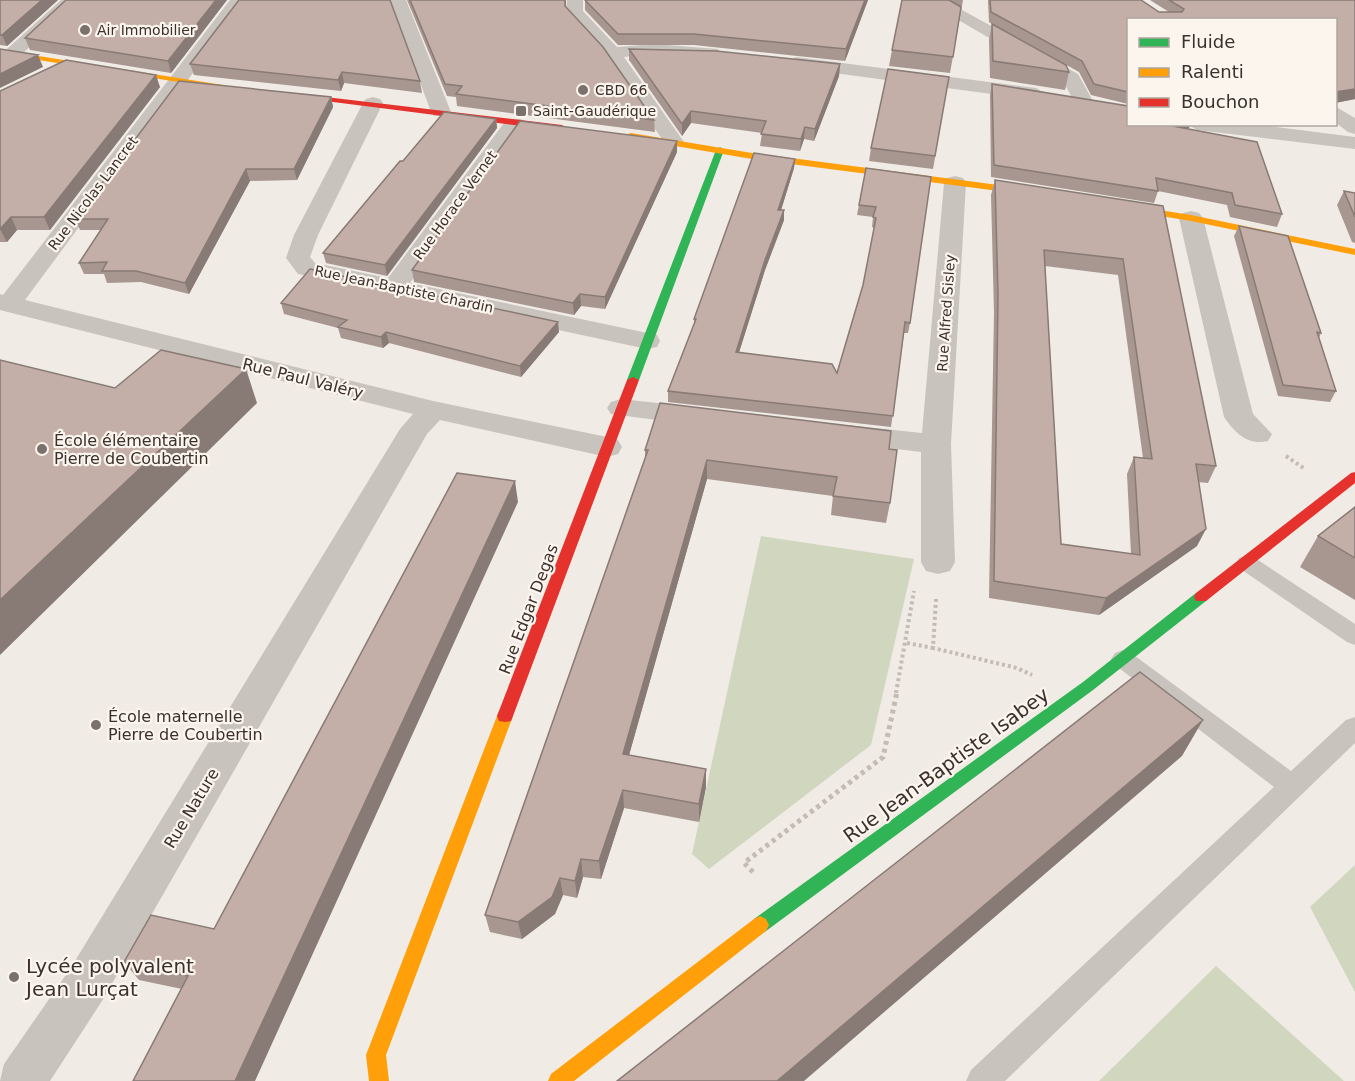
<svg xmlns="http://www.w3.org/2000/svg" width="1355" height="1081" viewBox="0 0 1355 1081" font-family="'DejaVu Sans',sans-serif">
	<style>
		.green { fill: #d1d6bf }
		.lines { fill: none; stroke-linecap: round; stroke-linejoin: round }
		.path-far1 { stroke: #c2bbb6; stroke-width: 4; stroke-dasharray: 3 3; stroke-linecap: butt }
		.path { stroke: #c2bbb6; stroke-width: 5; stroke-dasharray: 4 4; stroke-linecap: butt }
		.lane { fill: #c9c3be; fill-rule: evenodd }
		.street { fill: #c9c3be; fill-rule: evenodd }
		.fast { fill: #30b455; fill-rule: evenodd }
		.slow { fill: #ff9f0a; fill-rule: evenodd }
		.jam { fill: #e5322d; fill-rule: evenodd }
		.wall { fill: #a89690; fill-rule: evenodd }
		.shaded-wall { fill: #887a75 }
		.building { fill: #c3afa7; stroke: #887a75; stroke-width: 1.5; fill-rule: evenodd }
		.poi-dot { fill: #7a716c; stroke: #fbf5ee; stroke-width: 2 }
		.labels { text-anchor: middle; stroke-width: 4.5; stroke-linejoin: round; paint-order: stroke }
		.far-poi-label { font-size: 14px; fill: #3b302b; stroke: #fbf5ee; text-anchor: start }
		.far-street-label { font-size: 14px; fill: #3b302b; stroke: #fbf5ee }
		.street-label { font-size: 16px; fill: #3b302b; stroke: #fbf5ee }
		.poi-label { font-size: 16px; fill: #3b302b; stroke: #fbf5ee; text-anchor: start }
		.near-street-label { font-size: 20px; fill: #3b302b; stroke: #fbf5ee }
		.near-poi-label { font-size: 20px; fill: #3b302b; stroke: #fbf5ee; text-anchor: start }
	</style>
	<rect width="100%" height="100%" fill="#f0ebe5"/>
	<path class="green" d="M761,536L914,559L871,745L709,869L692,854Z
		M1355,865V992L1310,907Z
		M1216,966L1344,1081H1099Z"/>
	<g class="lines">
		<path class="path-far1" d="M1286,456L1305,469
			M936,599L933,648L1017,668L1032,675
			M907,643L933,648
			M896,693L914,591"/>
		<path class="path" d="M753,872L744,863L883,757L897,692"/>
		<path class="lane" d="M1247,555L1255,558L1355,624V645L1347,642L1239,568L1236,563L1239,558Z
			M1123,650L1131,653L1291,771L1346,720L1355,717V743L1005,1081H966L971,1070L1274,787L1115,665L1111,659L1115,653Z"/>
		<path class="street" d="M61,0H79L19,57H7L4,53L7,49Z
			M230,0H247L25,300L433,401L607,437L618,440L622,447L618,454L607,457L440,420L427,434L102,1001L50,1081H0L4,1064L70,969L400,429L413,414L0,310V294L3,295Z
			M390,0H406L451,112L448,116H434L431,112Z
			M567,0H583V11L617,47L655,44L718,49L721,53L712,58L655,54L624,57L684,142L681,146H667L605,57L566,12Z
			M924,0H944L1078,74L1093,101L1083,107L1076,105L1063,81Z
			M796,57L1036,88L1046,94L1036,100L789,67L787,63Z
			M373,97L380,99L383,103L318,235L310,257L315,263L388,278L507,119H521L524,123L410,283L657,335L660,341L657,347L647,349L298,274L286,258L294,235L363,103L366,99Z
			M1336,107L1355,118V134L1348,132L1336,123Z
			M1187,124H1252L1355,137V149L1197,130Z
			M955,176L963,178L966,183L951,444L955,562L950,571L938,574L926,571L921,562V452L847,443L836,441L832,434L836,427L847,425L922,433L944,183L947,178Z
			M1191,211L1199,213L1203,218L1253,414L1272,434L1268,441C1248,446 1235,433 1224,417L1179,218L1183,213Z
			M621,399L703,408L713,411L718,417L713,423L703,426L611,414L607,408L611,402Z"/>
		<path class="fast" d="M720,147L724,150L639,380L633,383L629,382L627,380L716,150Z
			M1201,592L1206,593L1208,597L1206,601L1093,690L766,931L760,934L754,931L751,925L754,919L1083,682L1196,593Z"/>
		<path class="slow" d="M0,50L223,85L227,87L223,89L0,54Z
			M631,133L752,153L1038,190L1043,193L1038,196L752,159L628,138V134Z
			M1121,204L1191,215L1355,249V255L1191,221L1118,209V205Z
			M505,710L511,711L513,716L386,1055L389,1081H369L366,1055L497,716L499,711Z
			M760,916L766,919L769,925L766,931L574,1081H548L551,1074L754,919Z"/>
		<path class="jam" d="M283,92L562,125L566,128L562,131L286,96H283Z
			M633,377L639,380L513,716L511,721L505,722L499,721L497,716L627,380Z
			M1355,472V483L1206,601H1196L1194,597L1196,593L1351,473Z"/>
	</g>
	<path class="wall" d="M0,0H58L7,46L0,45Z
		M66,0H227L171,73L30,50L25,38Z
		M239,0L420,81L422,93L344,83L341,91L194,75L190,64Z
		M407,0H566V7L654,120L655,132L457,106L456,97L447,96Z
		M585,0H868L845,61L694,45H618L585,10Z
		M902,0H963L950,73L889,66L892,50Z
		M988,0H1141L1159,12H1169L1150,0H1355V99L1335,103V20H1128V104L1091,95L1079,72L1018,38L1069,72L1065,90L990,78L989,40L992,24L989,22Z
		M629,49L840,64L839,76L814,141L804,139L800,151L760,146L762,133L691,123L682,136L629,60Z
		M949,77L933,169L869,161L871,148Z
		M992,84L1128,124H1190L1189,128L1184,129L1282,214L1277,227L1230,217L1227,205L1158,191L1154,203L991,177L990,95Z
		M160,87L50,230H17L7,242H0V91Z
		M331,97L333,107L297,180L250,181L189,294L141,282L107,283L104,274H84L79,263L101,230H80L75,219Z
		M496,119L497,128L387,276L326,263L323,253L403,161Z
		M677,152L605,309L581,306L574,315L414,282L412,270Z
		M795,159L794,168L781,210L784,220L765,270L739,352L837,373L863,285L874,228L872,227L873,217L857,215L866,168L910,323L908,333H904L891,427L668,402V391L694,326V319Z
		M995,180L1163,206L1216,466L1208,483L1198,482L1197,546L1099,615L989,598L994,312L991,195ZM1045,266L1118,275L1143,458L1134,457L1127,474L1131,554L1061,544Z
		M1344,191L1355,193V243L1352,242L1337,205Z
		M1239,226L1321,333L1319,338L1336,391L1330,402L1278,396L1234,236Z
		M281,303L559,332L521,377L389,343L383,348L341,338L338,328L284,314Z
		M889,449L890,503L886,523L831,515L833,496L707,479L629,755L706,769V787L699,822L624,808L601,879L583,877L577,898L563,895L555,914L522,939L490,932L485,915L645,459V450Z
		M518,502L182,989L139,980L124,962L214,929Z
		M1355,507V600L1300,567L1318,536Z"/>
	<path class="shaded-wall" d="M42,0H58L7,46L2,35Z
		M216,0H227L171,73L168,61Z
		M865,0H868L845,61L846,49Z
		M38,55L43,67L0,88V74Z
		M840,64L839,76L814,141L815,129Z
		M342,72L344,83L341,91L338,80Z
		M156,75L160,87L50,230L44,217Z
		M1355,89V99L1335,103V92Z
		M331,97L333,107L297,180L294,169Z
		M691,111V123L682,136V124Z
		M496,119L497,128L387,276L385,265Z
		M1153,124H1190L1189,128L1149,134Z
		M805,127L804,139L800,151L801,139Z
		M677,141V152L605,309V297Z
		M795,159L794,168L778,220V210Z
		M246,169L250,181L189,294L185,283Z
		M784,210V220L765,270L736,362V352L765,260Z
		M11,217L17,230L7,242L0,229Z
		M580,294L581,306L574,315L573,303Z
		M558,322L559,332L521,377L520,366Z
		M386,332L389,343L383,348L381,337Z
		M246,369L257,403L0,655V600Z
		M707,460V479L624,773L623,754Z
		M515,481L518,502L255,1081H235Z
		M1206,529L1197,546L1099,615L1106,598Z
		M1203,720L1182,756L804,1081H777Z
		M706,769V787L699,822V804Z
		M623,790L624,808L601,879L599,861Z
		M581,859L583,877L577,898L575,881Z
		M560,878L563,895L555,914L522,939L518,922Z"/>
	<path class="building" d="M0,0H42L2,35H0Z
		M66,0H216L168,61L25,38Z
		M239,0H390L420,81L342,72L338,80L190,64Z
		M410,0H565V6L603,47L654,120L456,94L462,86L445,84Z
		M585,0H865L846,49L694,34H618Z
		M902,0H949L961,7L953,57L892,50Z
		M990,0H1141L1159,12H1182L1184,9L1169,0H1355V89L1335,92V20H1128V92L1094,84L1082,61L991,12Z
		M992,24L1066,65L1069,72L993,61Z
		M0,49L38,55L0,74Z
		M629,49L716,51L840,64L815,129L805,127L801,139L761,134L766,121L691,111L682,124Z
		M66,60L156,75L44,217H11L0,229V91Z
		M888,69L949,77L935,156L871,148Z
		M179,81L331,97L294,169H246L185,283L136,271H102L107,262L79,263L108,219H75Z
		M992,84L1128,106V124H1162L1257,142L1282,214L1235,205L1232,193L1156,178L1158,191L994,165Z
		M444,112L496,119L385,265L323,253L400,161H403Z
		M520,121L677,141L605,297L580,294L573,303L412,270Z
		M754,153L795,159L778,210H784L765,260L736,352L832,364L837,373L863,285L876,218L873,217L876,207L859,205L866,168L931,177L910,323L905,322L893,416L668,391L696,319H694Z
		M995,180L1163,206L1216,466L1196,464L1206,529L1106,598L994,581L998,295ZM1044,250L1123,259L1152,459L1134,457L1140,555L1061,544Z
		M1344,191L1355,193V217Z
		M1239,226L1288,236L1321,333L1317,332L1336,391L1283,385Z
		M310,269L558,322L520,366L386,332L381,337L338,327L347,320L281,303Z
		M161,350L246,369L0,600V360L115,388Z
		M660,403L891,431L889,449L897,450L890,503L833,496L837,477L707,460L623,754L706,769L699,804L623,790L599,861L581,859L575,881L560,878L552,897L518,922L485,915L648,450H645Z
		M457,473L515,481L235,1081H133L188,976L124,962L151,915L214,929Z
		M1355,507V558L1318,536Z
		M1140,672L1203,720L777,1081H617Z"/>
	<g class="poi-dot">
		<circle cx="85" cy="30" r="6"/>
		<circle cx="583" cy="90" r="6"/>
		<rect x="515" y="105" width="12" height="12" rx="3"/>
		<circle cx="42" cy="449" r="6"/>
		<circle cx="96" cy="725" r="6"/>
		<circle cx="14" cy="977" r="6"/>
	</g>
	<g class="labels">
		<g class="far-poi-label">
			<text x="97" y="35">Air Immobilier</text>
			<text x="595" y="95">CBD 66</text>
			<text x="533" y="116">Saint-Gaudérique</text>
		</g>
		<g class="far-street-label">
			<text transform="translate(93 193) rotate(-53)" y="5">Rue Nicolas Lancret</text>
			<text transform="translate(455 205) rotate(-54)" y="5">Rue Horace Vernet</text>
			<text transform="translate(404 289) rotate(12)" y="5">Rue Jean-Baptiste Chardin</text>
			<text transform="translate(946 313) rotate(-86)" y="5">Rue Alfred Sisley</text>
		</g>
		<g class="street-label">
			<text transform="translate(303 378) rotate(14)" y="6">Rue Paul Valéry</text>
			<text transform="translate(528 609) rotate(-69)" y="6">Rue Edgar Degas</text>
			<text transform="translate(191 808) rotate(-59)" y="6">Rue Nature</text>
		</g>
		<g class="poi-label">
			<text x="54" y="446">École élémentaire<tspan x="54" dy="18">Pierre de Coubertin</tspan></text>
			<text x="108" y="722">École maternelle<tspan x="108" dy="18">Pierre de Coubertin</tspan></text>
		</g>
		<g class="near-street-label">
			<text transform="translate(946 765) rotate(-36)" y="7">Rue Jean-Baptiste Isabey</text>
		</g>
		<g class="near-poi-label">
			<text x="26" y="973">Lycée polyvalent<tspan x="26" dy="23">Jean Lurçat</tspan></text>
		</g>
	</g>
	<rect x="1127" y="18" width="210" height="108" fill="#fbf5ee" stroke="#aea6a0" stroke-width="1.5"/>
	<rect x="1139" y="38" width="30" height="9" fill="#30b455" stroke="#aea6a0" stroke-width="1.5"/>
	<text x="1181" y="48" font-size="18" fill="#3b302b">Fluide</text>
	<rect x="1139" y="68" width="30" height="9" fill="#ff9f0a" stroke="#aea6a0" stroke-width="1.5"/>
	<text x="1181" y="78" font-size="18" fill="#3b302b">Ralenti</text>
	<rect x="1139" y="98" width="30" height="9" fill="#e5322d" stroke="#aea6a0" stroke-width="1.5"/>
	<text x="1181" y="108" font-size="18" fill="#3b302b">Bouchon</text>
</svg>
